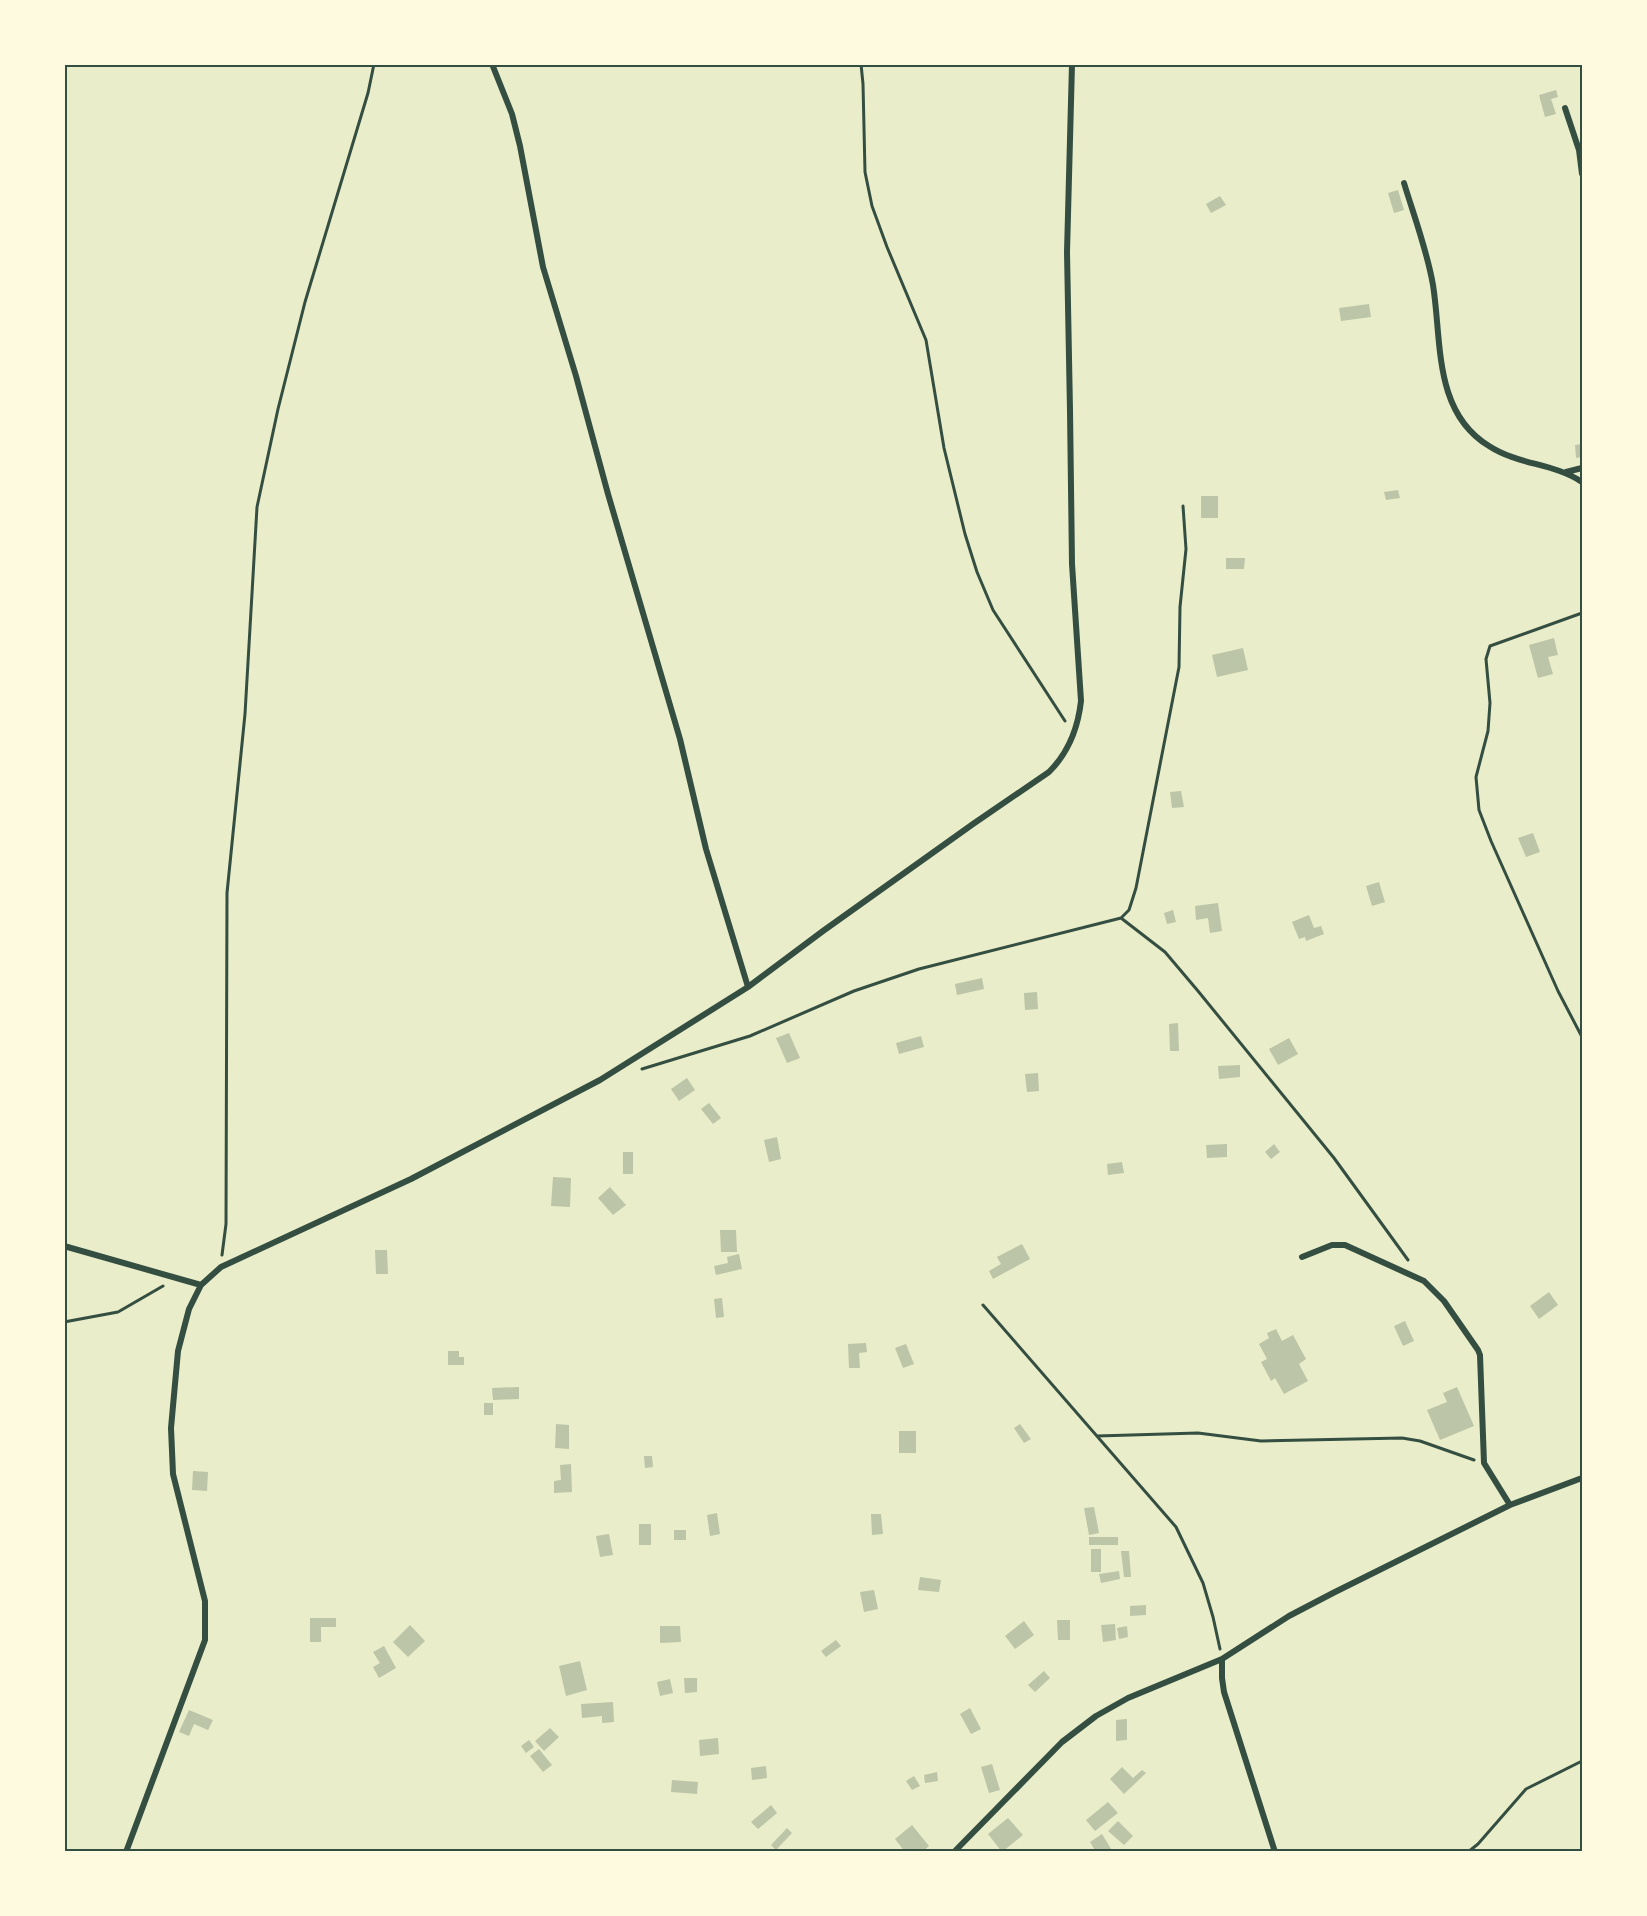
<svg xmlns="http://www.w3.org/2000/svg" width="1647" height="1916" viewBox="0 0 1647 1916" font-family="'Varela Round',sans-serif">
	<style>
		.building { fill: #bcc5a7 }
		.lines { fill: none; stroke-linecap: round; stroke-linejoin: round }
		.path { stroke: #344e41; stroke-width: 3 }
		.minor { stroke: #344e41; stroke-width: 6 }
		.neatline { fill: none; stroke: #344e41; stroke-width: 2 }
	</style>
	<rect width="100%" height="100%" fill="#e9edc9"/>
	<path class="building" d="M1556,90L1558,97L1551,99L1556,114L1545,117L1539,95Z
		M1398,190L1404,210L1394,213L1388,193Z
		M1220,196L1226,205L1211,213L1206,204Z
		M1369,304L1371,317L1341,321L1339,308Z
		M1582,444V457L1576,458L1575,445Z
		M1398,490L1400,498L1386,500L1384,492Z
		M1201,496H1218V518H1201Z
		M1226,558H1245L1244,569H1226Z
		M1554,638L1558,655L1548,657L1553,674L1538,678L1529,645Z
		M1243,648L1248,670L1217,677L1212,655Z
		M1181,791L1184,807L1172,808L1170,792Z
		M1533,833L1540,852L1526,857L1518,838Z
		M1379,882L1385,902L1372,906L1366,886Z
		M1218,903L1222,931L1210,933L1208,918L1196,920L1195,906Z
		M1173,910L1176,922L1167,924L1164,913Z
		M1309,915L1314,928L1321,926L1324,934L1306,941L1305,937L1299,939L1292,922Z
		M982,978L984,989L957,995L955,984Z
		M1037,992L1038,1009L1025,1010L1024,993Z
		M1178,1023L1179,1051H1170L1169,1024Z
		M789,1033L800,1058L787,1063L776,1038Z
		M921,1036L924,1047L899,1054L896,1043Z
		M1289,1038L1298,1054L1278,1065L1269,1049Z
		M1240,1065V1077L1219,1079L1218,1066Z
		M1038,1073L1039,1091L1027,1092L1025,1074Z
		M687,1078L695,1090L679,1101L671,1089Z
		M709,1103L721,1118L713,1124L701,1109Z
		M777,1137L781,1159L769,1162L764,1140Z
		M1227,1144V1157L1207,1158L1206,1145Z
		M1274,1144L1280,1152L1271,1159L1265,1152Z
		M623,1152H633V1174H623Z
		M1122,1162L1124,1173L1108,1175L1107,1164Z
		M553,1177L571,1178L570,1207L551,1206Z
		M610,1187L626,1205L613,1215L598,1198Z
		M720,1230H736L737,1252H721Z
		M1022,1244L1030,1259L993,1279L989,1271L1001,1264L997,1257Z
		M375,1250H387L388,1274H376Z
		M739,1254L742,1269L716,1275L714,1266L728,1263L727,1257Z
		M1549,1292L1558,1305L1539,1319L1530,1306Z
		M722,1298L724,1317L716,1318L714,1299Z
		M1405,1321L1414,1341L1403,1346L1394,1326Z
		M1276,1329L1282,1341L1293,1335L1306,1359L1299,1364L1308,1381L1284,1394L1275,1378L1271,1381L1261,1362L1267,1359L1259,1344L1269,1338L1267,1333Z
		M866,1343L867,1352L859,1353L860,1368H849L848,1344Z
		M906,1344L914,1364L903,1368L895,1348Z
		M448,1351H459V1357H464V1365H448Z
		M519,1387V1399L493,1400L492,1388Z
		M1457,1387L1474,1426L1440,1440L1427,1410L1447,1402L1443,1393Z
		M484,1403H493V1415H484Z
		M556,1424L569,1425V1449L555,1448Z
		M1020,1424L1031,1439L1024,1443L1014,1428Z
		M899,1431H916V1453H899Z
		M644,1456H652L653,1467L645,1468Z
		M571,1464L572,1492L554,1493V1481L561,1480L560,1465Z
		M193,1471L208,1472L207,1491L192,1490Z
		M1094,1507L1099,1533L1089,1535L1084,1508Z
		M717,1513L720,1534L710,1536L707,1515Z
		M871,1514H881L883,1534L872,1535Z
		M639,1524H651V1545H639Z
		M674,1530H686V1540H674Z
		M609,1534L613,1555L600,1557L596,1536Z
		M1089,1537H1118V1545H1089Z
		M1091,1549H1101V1572H1091Z
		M1121,1551H1129L1131,1577H1124Z
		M1119,1571L1120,1579L1101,1583L1099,1574Z
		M920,1577L941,1580L939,1592L918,1590Z
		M874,1590L878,1609L864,1612L860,1592Z
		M1146,1605V1615L1130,1616V1606Z
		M310,1618H336V1627H321V1642H310Z
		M1057,1620H1070V1640H1058Z
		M1024,1621L1034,1635L1015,1649L1005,1636Z
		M1115,1624L1116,1640L1103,1642L1101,1625Z
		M410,1625L425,1641L408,1657L393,1642Z
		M660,1626H680L681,1642L660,1643Z
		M1127,1626L1128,1637L1119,1639L1117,1628Z
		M836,1640L841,1646L826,1657L821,1651Z
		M384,1646L396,1668L379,1678L373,1667L380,1663L373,1652Z
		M580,1661L587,1690L566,1696L559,1666Z
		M1044,1671L1050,1678L1035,1692L1028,1685Z
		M684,1678H697V1692L685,1693Z
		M670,1679L673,1693L660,1696L657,1682Z
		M613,1702L614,1722L602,1723V1716L582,1718L581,1704Z
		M970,1708L981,1729L971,1734L960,1714Z
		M189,1710L213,1720L208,1730L194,1724L189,1736L179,1732Z
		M1127,1719V1740L1116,1741V1720Z
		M550,1728L559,1737L544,1751L535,1741Z
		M718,1738L719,1754L700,1756L699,1740Z
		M529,1740L534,1747L526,1753L521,1746Z
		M539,1749L552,1765L543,1772L530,1756Z
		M992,1764L1000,1790L989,1793L981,1767Z
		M766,1766L767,1778L752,1780L751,1768Z
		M1122,1767L1133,1778L1142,1770L1146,1773L1124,1794L1110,1779Z
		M937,1772L938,1781L925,1783L924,1775Z
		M914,1776L920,1786L912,1790L906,1781Z
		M672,1780L698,1782L697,1794L671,1792Z
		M1108,1802L1118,1813L1095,1831L1086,1820Z
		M771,1805L777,1813L758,1829L751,1822Z
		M1008,1818L1023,1835L1002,1852L988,1834Z
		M1118,1821L1133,1836L1124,1845L1108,1831Z
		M912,1825L929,1846L922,1852H905L895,1839Z
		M787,1828L792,1833L776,1850L771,1845Z
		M1102,1834L1113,1852H1096L1090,1842Z"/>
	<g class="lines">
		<path class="path" d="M861,64L863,84L865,172L872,206L887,247L926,340L944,448L965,534L977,572L993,610L1065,721
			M1582,613L1490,646L1486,659L1490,703L1488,731L1476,777L1479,810L1491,841L1558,991L1582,1037
			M1121,918L1165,952L1198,991L1334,1158L1408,1260
			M642,1069L750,1036L854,991L919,969L1121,918L1129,910L1136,888L1179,667L1180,607L1186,549L1183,506
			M222,1255L226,1224L227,893L245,714L257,507L278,409L305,302L368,93L374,64
			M983,1305L1176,1527L1203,1583L1213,1617L1220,1649
			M64,1322L118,1312L163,1286
			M1097,1436L1198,1433L1261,1441L1402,1438L1420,1441L1474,1460
			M1468,1852L1478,1844L1526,1789L1582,1761"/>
		<path class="minor" d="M492,64L512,114L520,146L543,267L576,376L608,494L680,739L706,849L748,987
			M1565,108L1579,150L1582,174
			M1404,183C1414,216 1427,250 1433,285C1442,341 1433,412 1489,446C1518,465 1554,463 1582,482
			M1566,472L1582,468
			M64,1246L201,1285
			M1302,1257L1332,1245H1345L1424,1281L1444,1301L1478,1350L1480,1355L1484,1463L1510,1505
			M126,1852L205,1640V1601L173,1474L171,1428L178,1351L189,1309L201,1285L221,1267L411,1179L600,1080L748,987L823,931L973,824L1049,772C1069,752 1078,728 1081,701L1072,564L1070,410L1067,252L1072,64
			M954,1852L1062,1742L1096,1716L1128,1698L1222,1659
			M1275,1852L1224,1692L1222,1678V1659L1289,1616L1333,1593L1510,1505L1582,1478"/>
	</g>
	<rect width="1647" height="1916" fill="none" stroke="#fefae0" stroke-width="132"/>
	<rect x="66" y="66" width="1515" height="1784" class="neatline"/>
</svg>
